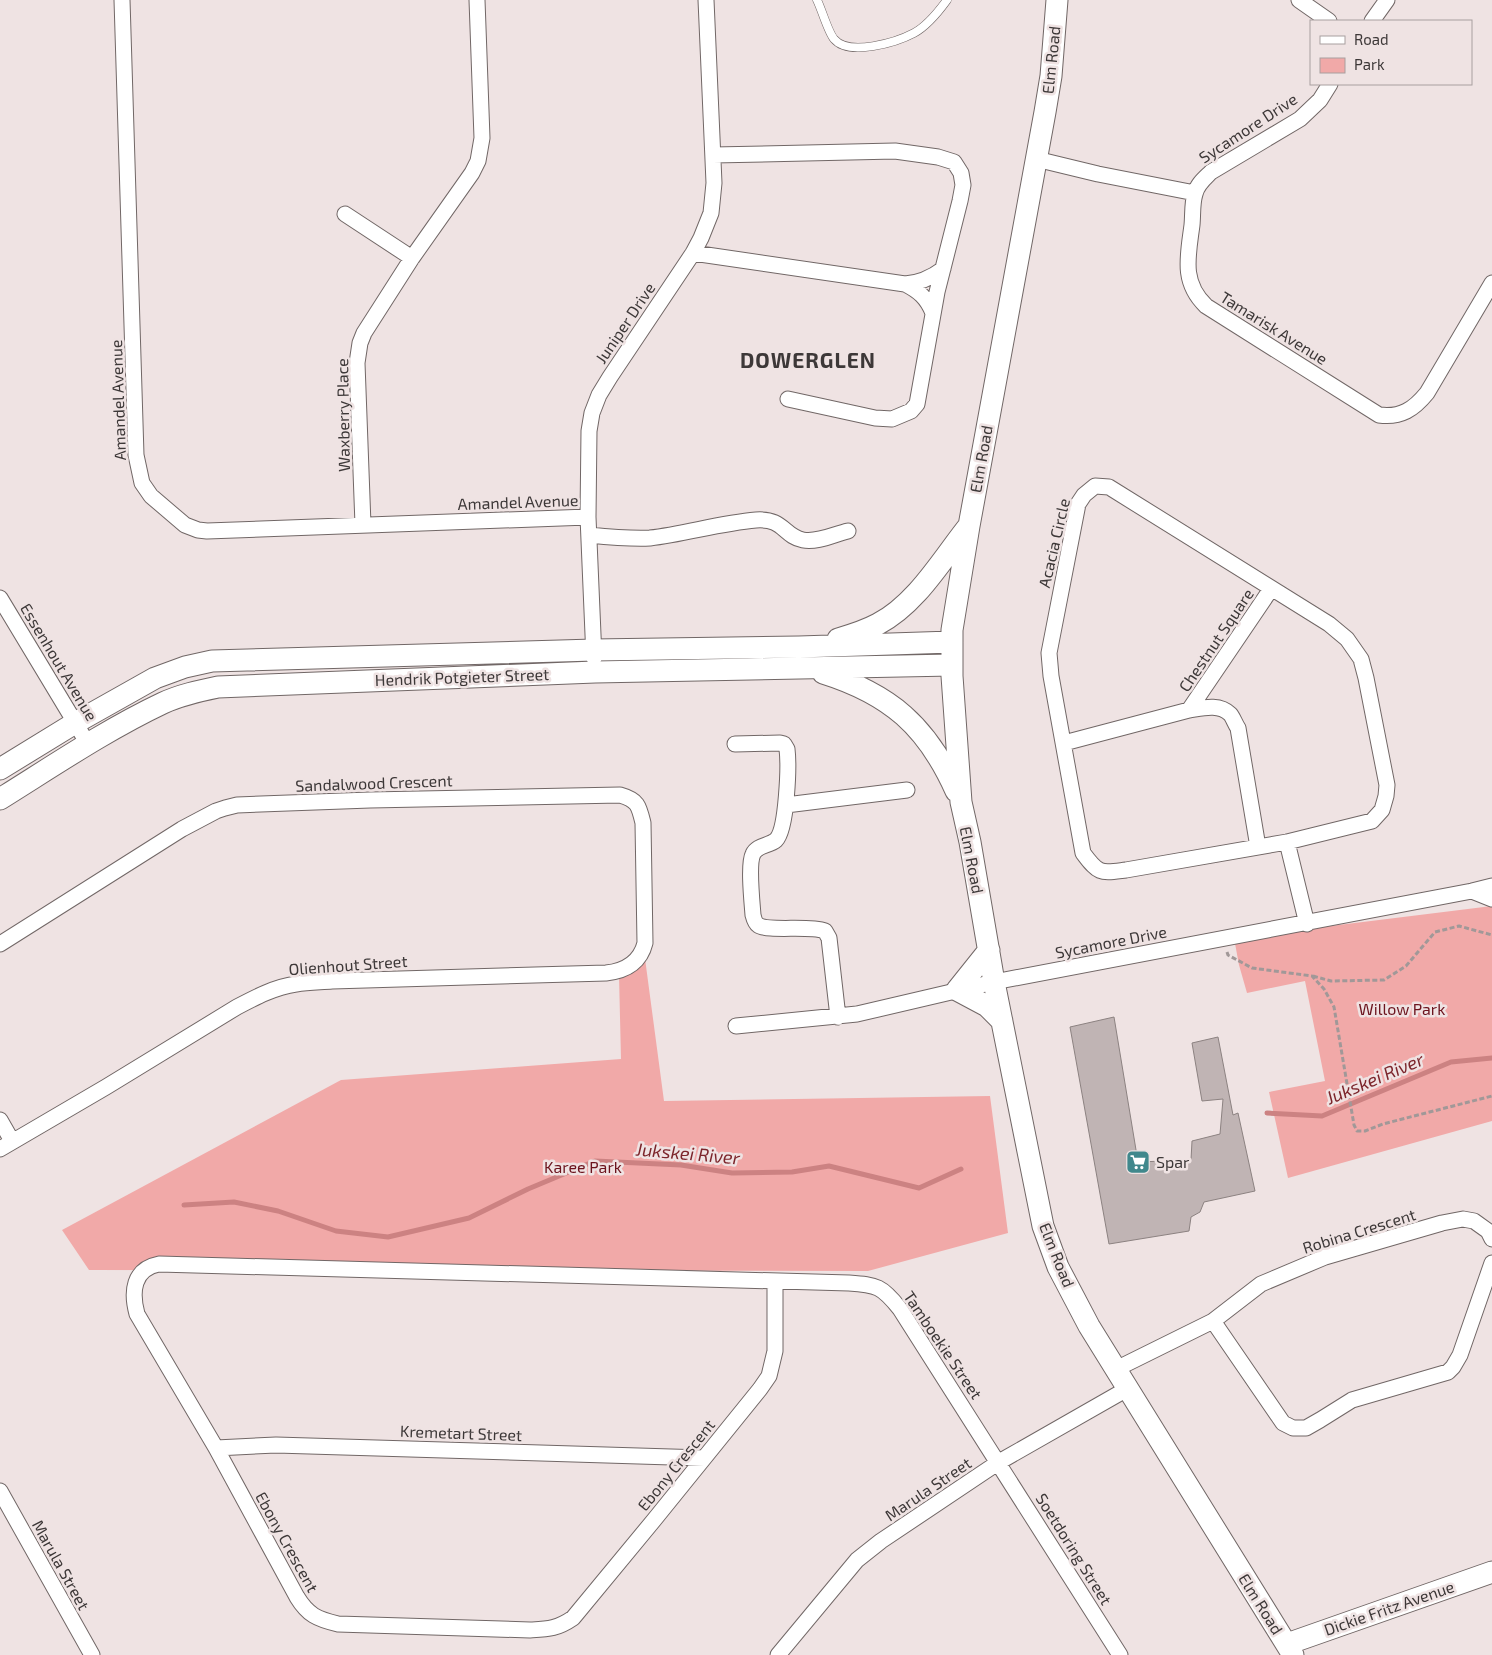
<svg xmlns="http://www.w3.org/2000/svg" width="1492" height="1655" viewBox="0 0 1492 1655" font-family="'Exo 2',sans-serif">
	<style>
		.green { fill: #f1a9a8 }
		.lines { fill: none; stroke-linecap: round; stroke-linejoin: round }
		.stream { stroke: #cc8282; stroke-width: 5 }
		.building { fill: #c0b4b4; stroke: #8c8281 }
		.lane-casing { stroke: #716766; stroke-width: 9 }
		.street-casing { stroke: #716766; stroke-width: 17 }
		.secondary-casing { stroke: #716766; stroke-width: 23 }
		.path { stroke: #a19898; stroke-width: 3; stroke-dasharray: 5 2.5; stroke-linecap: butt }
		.lane { stroke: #fff; stroke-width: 8 }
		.street { stroke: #fff; stroke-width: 15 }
		.secondary { stroke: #fff; stroke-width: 21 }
		.labels { text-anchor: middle; stroke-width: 5; stroke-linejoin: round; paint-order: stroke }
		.street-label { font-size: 16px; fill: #3d3838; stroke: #efe3e3 }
		.park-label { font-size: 16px; fill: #6c141e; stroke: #efe3e3 }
		.poi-label { font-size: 16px; fill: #3d3838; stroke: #efe3e3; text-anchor: start }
		.water-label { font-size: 18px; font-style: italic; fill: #7c252b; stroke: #efe3e3 }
		.district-label { font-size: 21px; font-weight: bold; letter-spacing: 1px; fill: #3d3838; stroke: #efe3e3 }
	</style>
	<rect width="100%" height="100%" fill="#efe3e3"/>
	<path class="green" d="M1492,906V1121L1288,1178L1269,1092L1325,1081L1305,981L1247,993L1239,965L1234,938Z
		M644,951L664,1101L990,1096L1008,1233L868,1271L89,1270L62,1230L341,1080L621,1059L619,975Z"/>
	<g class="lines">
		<path class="stream" d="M1267,1113L1322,1116L1451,1062L1492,1058
			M184,1205L234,1202L278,1211L336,1231L388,1237L469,1218L528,1189L595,1161L681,1165L732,1173L792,1172L829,1166L919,1188L961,1169"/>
	</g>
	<path class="building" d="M1114,1017L1138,1162L1191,1160L1192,1141L1220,1134L1223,1099L1202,1101L1192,1043L1218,1037L1233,1115L1238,1113L1255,1191L1204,1202L1200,1212L1191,1217L1189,1231L1109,1244L1070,1027Z"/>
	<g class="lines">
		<g class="lane-casing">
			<path id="lane" d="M817,0C822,10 828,32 834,39C849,57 897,42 914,33C927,26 939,11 947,0"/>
		</g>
		<g class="street-casing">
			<path id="street" d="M122,0L136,455L142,483L151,496L185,525L198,530L207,531L588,517
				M1299,0L1329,21
				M1372,21L1387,0
				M1330,84L1320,100L1300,119L1211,172C1205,178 1197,184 1195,194C1192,203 1193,215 1192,225C1188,256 1181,282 1206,306L1379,415C1401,418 1414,409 1427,393L1492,283
				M713,155L895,151L938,157L954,162L961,173L963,185L960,201L937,292L917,404L911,411L892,419L875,418L788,399
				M1036,159L1098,174L1195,193
				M345,214L412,258
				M693,253L905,284C920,283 931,278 943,269
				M905,284C919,291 927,298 933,313
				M1095,486L1109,487L1329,624L1347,639L1361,659L1366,678L1387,785L1386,796L1382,810L1372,821L1287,842L1126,870C1101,873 1099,875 1083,853L1051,676L1049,653L1078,504L1084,495Z
				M363,525L357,363L360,343L364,333L412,258L472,173L478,161L482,138L477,0
				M589,535C609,537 630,539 650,538C685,534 720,523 756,520C784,518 783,536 803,540C817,543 835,534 848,531
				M0,598L88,744
				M594,658L588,517L589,431L592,413L599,395L610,377L693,253L701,238L711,213L714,183L706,0
				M1189,710L1271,589
				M1064,743L1189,710C1202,708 1219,703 1230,714C1233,717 1235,724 1238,728L1258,847
				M735,744L780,743L784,744L787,749C789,765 787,829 776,840C769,846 757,845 753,854C748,864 752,902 753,915C754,919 755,923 758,925C768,932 809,925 825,931L829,938L838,1017
				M786,805L907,790
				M1287,842L1307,924
				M1472,891L1492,899
				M0,944L182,829L216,811L225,808L237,805L370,800L620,795C638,800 639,806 643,823L645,943C640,963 625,971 606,973L332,981C320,982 308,982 296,984C275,987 256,997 237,1007L106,1087L0,1149
				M736,1026L857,1014L994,982L1472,891L1492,886
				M0,1120L12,1141
				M775,1282V1351L769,1376L760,1389L654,1520L573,1618C557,1629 548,1629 530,1630L338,1624C317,1619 308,1615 297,1597L216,1448L137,1314C131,1292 133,1269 159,1264L849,1283C877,1285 882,1286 900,1309L1120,1655
				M1213,1321L1283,1423L1293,1428H1306L1320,1420L1352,1400L1448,1372L1453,1367L1460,1355L1492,1263
				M1116,1369L1213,1321L1261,1284L1325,1257L1442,1223L1463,1219L1474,1221L1488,1231L1492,1239
				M216,1448L276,1445L704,1458
				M0,1491L92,1655
				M778,1655L857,1560L881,1541L999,1462L1127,1389"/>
		</g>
		<g class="secondary-casing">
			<path id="secondary" d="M1057,0L1051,76L1045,112L969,526L952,630V676L961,802L970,842L994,982L1043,1226L1058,1267L1089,1326L1293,1655
				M838,639C852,635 865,631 878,624C916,604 941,561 967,528
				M823,673C890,694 927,726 956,791
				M0,769L75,723L155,678L185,667L212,661L594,650L799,647L952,642
				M0,799C53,766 106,730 163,703C180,695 199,691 218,687L595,672L952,665
				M989,950L957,990L987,1006L1002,1021
				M1287,1644L1492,1572"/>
		</g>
		<path class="path" d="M1227,952L1228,955L1252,968L1312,976L1324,989L1334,1007L1354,1125L1357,1131H1365L1383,1124L1492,1096
			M1313,976L1331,981L1384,980L1406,966L1435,932L1459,926L1492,935"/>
		<use href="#lane" class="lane"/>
		<use href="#street" class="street"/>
		<use href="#secondary" class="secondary"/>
	</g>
	<defs>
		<g id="supermarket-square" transform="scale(1.25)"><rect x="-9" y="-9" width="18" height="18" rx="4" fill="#40888c" stroke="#efe3e3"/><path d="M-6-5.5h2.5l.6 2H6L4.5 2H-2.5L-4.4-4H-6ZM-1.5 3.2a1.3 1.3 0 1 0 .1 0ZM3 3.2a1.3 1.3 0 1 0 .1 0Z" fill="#fff"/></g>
	</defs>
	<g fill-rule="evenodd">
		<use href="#supermarket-square" x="1138" y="1162"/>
	</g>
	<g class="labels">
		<g class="street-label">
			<text transform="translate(1051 60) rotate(-84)" y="6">Elm Road</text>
			<text transform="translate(1248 128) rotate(-33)" y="6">Sycamore Drive</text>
			<text transform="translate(625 323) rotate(-56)" y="6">Juniper Drive</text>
			<text transform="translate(1274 328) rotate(32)" y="6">Tamarisk Avenue</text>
			<text transform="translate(118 400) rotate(-92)" y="6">Amandel Avenue</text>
			<text transform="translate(343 415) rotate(-91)" y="6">Waxberry Place</text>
			<text transform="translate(981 459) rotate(-80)" y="6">Elm Road</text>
			<text transform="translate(518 502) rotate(-2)" y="6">Amandel Avenue</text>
			<text transform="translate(1054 543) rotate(-77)" y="6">Acacia Circle</text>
			<text transform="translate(1216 640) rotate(-56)" y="6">Chestnut Square</text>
			<text transform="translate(59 662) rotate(59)" y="6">Essenhout Avenue</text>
			<text transform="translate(462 677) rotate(-2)" y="6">Hendrik Potgieter Street</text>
			<text transform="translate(374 783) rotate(-2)" y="6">Sandalwood Crescent</text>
			<text transform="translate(972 860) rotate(79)" y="6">Elm Road</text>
			<text transform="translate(1111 942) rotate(-11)" y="6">Sycamore Drive</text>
			<text transform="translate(348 965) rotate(-4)" y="6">Olienhout Street</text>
			<text transform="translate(1359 1231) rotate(-17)" y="6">Robina Crescent</text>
			<text transform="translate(1057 1255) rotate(68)" y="6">Elm Road</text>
			<text transform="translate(943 1345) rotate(56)" y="6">Tamboekie Street</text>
			<text transform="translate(461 1433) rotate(2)" y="6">Kremetart Street</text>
			<text transform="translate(676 1465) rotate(-51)" y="6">Ebony Crescent</text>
			<text transform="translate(928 1489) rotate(-34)" y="6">Marula Street</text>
			<text transform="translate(287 1542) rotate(61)" y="6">Ebony Crescent</text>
			<text transform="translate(1074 1549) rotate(58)" y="6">Soetdoring Street</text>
			<text transform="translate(61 1565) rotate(61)" y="6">Marula Street</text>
			<text transform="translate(1261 1604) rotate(58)" y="6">Elm Road</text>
			<text transform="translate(1389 1608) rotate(-19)" y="6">Dickie Fritz Avenue</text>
		</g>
		<g class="park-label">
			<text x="1402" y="1015">Willow Park</text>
			<text x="583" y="1173">Karee Park</text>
		</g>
		<g class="poi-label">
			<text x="1156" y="1168">Spar</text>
		</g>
		<g class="water-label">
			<text transform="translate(1375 1079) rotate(-23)" y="6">Jukskei River</text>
			<text transform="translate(688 1154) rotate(5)" y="6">Jukskei River</text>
		</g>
		<g class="district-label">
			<text x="808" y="368">DOWERGLEN</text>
		</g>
	</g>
	<rect x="1310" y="20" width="162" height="65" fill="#efe3e3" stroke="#a89f9f"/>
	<rect x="1320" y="36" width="25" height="8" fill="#ffffff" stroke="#a89f9f"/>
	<text x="1354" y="45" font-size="15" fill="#3d3838">Road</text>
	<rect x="1320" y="58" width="25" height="15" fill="#f1a9a8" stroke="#a89f9f"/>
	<text x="1354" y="70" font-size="15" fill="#3d3838">Park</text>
</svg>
